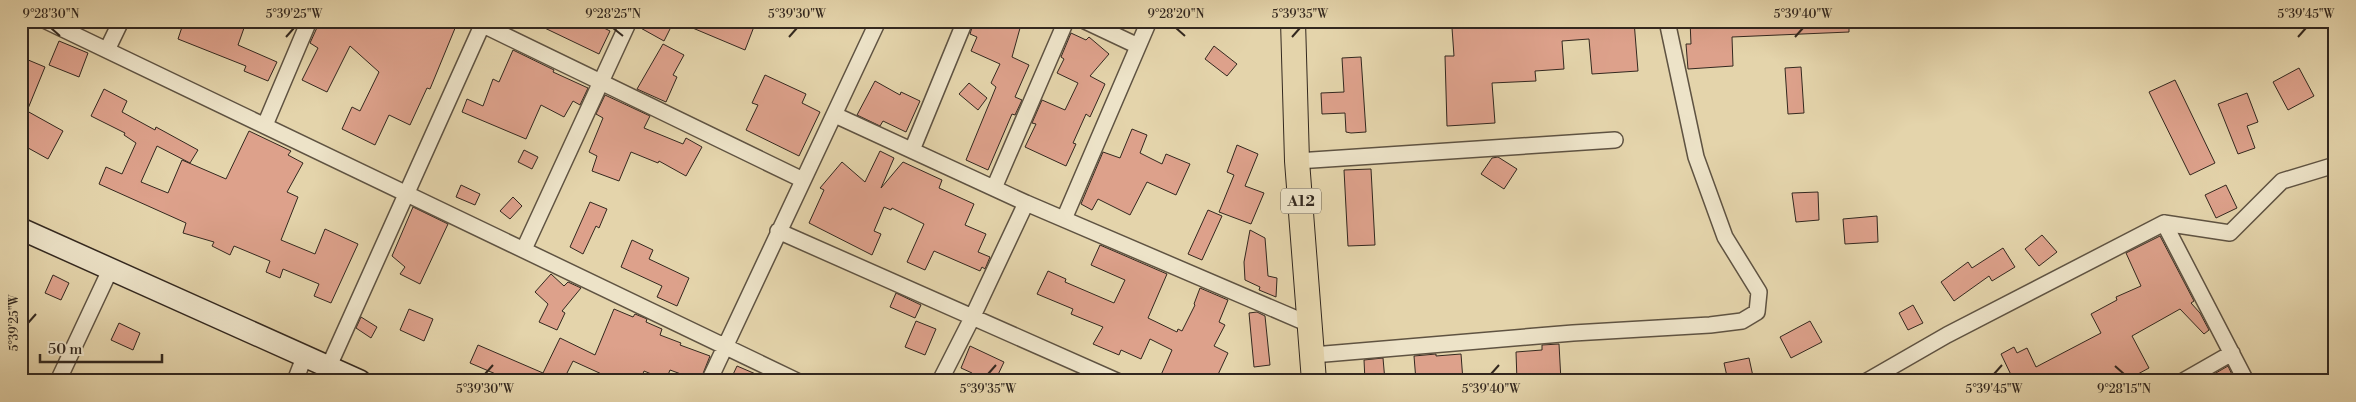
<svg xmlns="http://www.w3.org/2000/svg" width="2356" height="402" viewBox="0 0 2356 402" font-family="'Libre Bodoni',serif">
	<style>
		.building { fill: #dda18b; stroke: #33281f }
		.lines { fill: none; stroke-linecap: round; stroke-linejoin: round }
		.street-casing { stroke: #5f5342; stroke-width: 18 }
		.secondary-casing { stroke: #33281f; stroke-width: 24 }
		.primary-casing { stroke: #33281f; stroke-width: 26 }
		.street { stroke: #ede3c8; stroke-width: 15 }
		.secondary { stroke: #ede3c8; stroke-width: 21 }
		.primary { stroke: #e4d4ab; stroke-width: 24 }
		.ticks { fill: none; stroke: #33281f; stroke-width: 2 }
		.labels { text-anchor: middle; stroke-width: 4; stroke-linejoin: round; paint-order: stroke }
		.shield { fill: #ede3c8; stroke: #6b6052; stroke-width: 1 }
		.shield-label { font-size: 15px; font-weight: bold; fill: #33281f }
		.neatline { fill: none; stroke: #33281f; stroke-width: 2 }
		.ticks-label { font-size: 12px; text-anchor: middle; fill: #33281f }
	</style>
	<rect width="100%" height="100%" fill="#e4d4ab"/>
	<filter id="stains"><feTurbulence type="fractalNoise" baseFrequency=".004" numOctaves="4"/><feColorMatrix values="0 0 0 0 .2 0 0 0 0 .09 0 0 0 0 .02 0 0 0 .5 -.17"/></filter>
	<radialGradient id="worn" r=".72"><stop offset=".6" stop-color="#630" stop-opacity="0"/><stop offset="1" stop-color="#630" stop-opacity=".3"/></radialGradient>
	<path class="building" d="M184,21H227L244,28L238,45L277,62L268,81L244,71L246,66L178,39Z
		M320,21H458L430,89L427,88L410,125L389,115L375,145L342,129L352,107L360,111L379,72L350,46L327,92L302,80L318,48L310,43Z
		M530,21H590L610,31L599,54Z
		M638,21H674L664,41L637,26Z
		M676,21H747L755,24L745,50Z
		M974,21H1022L1012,57L1029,65L1015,97L1022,100L1015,115L1012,114L988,170L966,160L996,87L991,83L1000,64L971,51L977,37L970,34Z
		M1489,21H1531V27L1590,24V21H1634L1638,71L1592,74L1589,39L1562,41L1564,69L1535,71L1536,81L1492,83L1495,123L1447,126L1445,56H1454L1452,28L1490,26Z
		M1690,21H1849V32L1732,37L1733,66L1688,69L1686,44H1691Z
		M1071,33L1086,40L1089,37L1109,54L1090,76L1105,84L1090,117L1086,114L1073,143L1076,144L1066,166L1025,147L1036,124L1032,123L1042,100L1065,110L1078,83L1057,73L1064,59L1061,57Z
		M59,41L88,53L79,77L49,65Z
		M663,44L684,55L673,75L677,77L666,102L637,89Z
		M1214,46L1237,64L1227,76L1205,59Z
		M513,50L554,70L553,72L588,88L580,105L573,101L564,117L541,105L526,139L462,112L467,99L483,106L493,79L499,82Z
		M21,57L45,67L27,111L63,131L48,159L21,144Z
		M1361,57L1366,132L1351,133L1346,132L1345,113L1322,114L1321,93L1344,92L1342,58Z
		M1801,67L1804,113L1788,114L1785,68Z
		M2299,68L2314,96L2288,110L2273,82Z
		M765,75L806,94L802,103L820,112L799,156L746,130L758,105L752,103Z
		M2175,80L2215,163L2190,175L2149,92Z
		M875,81L900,95L901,92L920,101L906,132L883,121L880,126L857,115Z
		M969,83L987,98L978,110L959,94Z
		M104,89L127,101L122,112L155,130L156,127L198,150L190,163L157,146L141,182L168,193L182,160L226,179L249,131L291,151L288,155L303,163L287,192L298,197L281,240L315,254L325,229L358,244L331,303L314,296L319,284L283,269L280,278L266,272L270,261L234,246L230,255L212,246L214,242L183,233L186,223L99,184L106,167L122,174L136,143L124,135L125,133L91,116Z
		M2247,93L2258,122L2247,126L2255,148L2238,154L2218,104Z
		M605,95L650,116L644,128L683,144L686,138L702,147L686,176L659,161L658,163L631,152L619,181L592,171L597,156L589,152L603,118L596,114Z
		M1132,129L1147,135L1140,153L1162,164L1166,154L1190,164L1176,195L1147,182L1130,215L1098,199L1092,210L1081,204L1103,152L1120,158Z
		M1237,145L1258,154L1245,186L1264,193L1251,224L1219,212L1234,175L1227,172Z
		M524,150L538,157L532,169L518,162Z
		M880,151L894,158L881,188L903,162L942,180L939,188L974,204L965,225L986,234L978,252L990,257L985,269L982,267L980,271L934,251L925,270L907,262L924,224L892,208L891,210L884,207L874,231L881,234L872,255L809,223L824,190L820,188L842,162L865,182Z
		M1498,157L1517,169L1504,189L1481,174L1492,158Z
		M1371,169L1375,245L1348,246L1344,170Z
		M461,185L480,194L475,205L456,197Z
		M2226,185L2237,208L2216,218L2205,195Z
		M1818,192L1819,220L1796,222L1792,193Z
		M513,197L522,206L510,219L500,211Z
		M590,202L607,209L599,228L596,226L583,254L570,247Z
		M413,207L448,224L420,284L400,274L405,267L392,256Z
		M1208,210L1222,216L1202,260L1188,254Z
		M1877,216L1878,242L1845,244L1843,219Z
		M1250,230L1265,238L1268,276L1277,278L1276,297L1259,290L1260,287L1245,280L1244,262Z
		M2042,235L2057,252L2039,266L2025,249Z
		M2160,236L2194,301L2191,303L2200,313L2209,330L2204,334L2180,309L2132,336L2149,368L2125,381H2009L2013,379L2001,354L2014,347L2017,353L2027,348L2036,367L2101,333L2091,314L2117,300L2116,297L2141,286L2126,253Z
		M632,240L653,250L649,259L689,278L677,306L657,297L662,286L621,267Z
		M1100,245L1167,274L1148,318L1177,332L1178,329L1182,331L1195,305L1194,304L1200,288L1228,300L1219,322L1225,325L1214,346L1228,353L1215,381H1173L1161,375L1172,350L1150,339L1141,359L1121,350L1119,355L1093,344L1103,327L1071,314L1073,309L1037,294L1048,271L1066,279L1065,282L1114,303L1125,280L1091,265Z
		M2003,248L2015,267L1992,281L1989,276L1954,301L1941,282L1968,262L1972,268Z
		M551,274L564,286L568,282L581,288L562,311L565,313L557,330L539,322L548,304L535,292Z
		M53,275L69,283L61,300L45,293Z
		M896,293L921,305L915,318L890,307Z
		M1913,305L1923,323L1908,330L1899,313Z
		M409,309L433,319L424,341L400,330Z
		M614,309L633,317L635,314L647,319L646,322L662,329L660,335L681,343L680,345L710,356L700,381L670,370L666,380L644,371L640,381H617L573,361L563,381H512L470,363L478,345L543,373L560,338L595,355Z
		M1257,312L1265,316L1270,365L1254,367L1249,313Z
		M361,317L377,327L371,338L356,328Z
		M916,321L936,329L925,355L905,347Z
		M1810,321L1822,342L1791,358L1780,337Z
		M119,323L140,333L133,350L111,340Z
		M1559,344L1561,381H1517L1516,352L1542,350V345Z
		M970,346L1004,362L995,381H968L972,373L961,368Z
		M1436,354V356L1461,354L1463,381H1416L1414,356Z
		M1383,358L1385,381H1365L1364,360Z
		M1749,358L1754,381H1728L1724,363Z
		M737,366L772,381H730Z
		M2228,366L2235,381H2202Z"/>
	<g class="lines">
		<g class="street-casing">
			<path id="street" d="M46,21L797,381
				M1085,21L1138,46
				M483,25L803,180
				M107,50L121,21
				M835,115L1026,203L1311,325
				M265,125L309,21
				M912,150L965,21
				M1297,161L1615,140
				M994,188L1066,21
				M1064,219L1149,21
				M2164,223L2246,381
				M778,231L1117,381
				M524,249L629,21
				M1313,355L1573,333L1710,325L1742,321L1757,312L1759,292L1725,237L1696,157L1667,21
				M329,366L484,21
				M58,381L111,268
				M295,381L305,355
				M709,381L878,21
				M940,381L972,318L1026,203
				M1867,381L1947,335L2164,223L2230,233L2282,181L2335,165
				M2183,381L2232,353"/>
		</g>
		<g class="secondary-casing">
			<path id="secondary" d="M21,229L360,381"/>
		</g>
		<g class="primary-casing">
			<path id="primary" d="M1293,21L1297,161L1314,381"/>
		</g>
		<use href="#street" class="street"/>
		<use href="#secondary" class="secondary"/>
		<use href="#primary" class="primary"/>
	</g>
	<path class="ticks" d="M51,28L60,36M613,28L623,36M1176,28L1185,36M286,37L294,28M789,37L797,28M1292,37L1300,28M1795,37L1803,28M2298,37L2306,28M28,323L36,314M2115,366L2124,374M485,374L493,365M988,374L996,365M1491,374L1499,365M1994,374L2002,365"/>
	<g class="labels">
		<rect class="shield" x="1281" y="188.5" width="40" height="25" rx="4"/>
		<g class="shield-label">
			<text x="1301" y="206">A12</text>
		</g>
	</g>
	<rect width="2356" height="402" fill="none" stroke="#e4d4ab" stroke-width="55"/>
	<path d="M40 354v8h122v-8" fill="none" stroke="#33281f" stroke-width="2.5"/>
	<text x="48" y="354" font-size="15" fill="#33281f" stroke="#ede3c8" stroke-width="4" paint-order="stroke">50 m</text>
	<rect x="28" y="28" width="2300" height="346" class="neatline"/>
	<g class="ticks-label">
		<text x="51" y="18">9°28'30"N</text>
		<text x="294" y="18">5°39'25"W</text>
		<text x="613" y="18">9°28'25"N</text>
		<text x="797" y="18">5°39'30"W</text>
		<text x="1176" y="18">9°28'20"N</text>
		<text x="1300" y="18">5°39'35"W</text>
		<text x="1803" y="18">5°39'40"W</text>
		<text x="2306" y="18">5°39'45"W</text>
		<text transform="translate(14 323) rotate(-90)" y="4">5°39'25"W</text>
		<text x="485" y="393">5°39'30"W</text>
		<text x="988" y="393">5°39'35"W</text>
		<text x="1491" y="393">5°39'40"W</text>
		<text x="1994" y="393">5°39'45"W</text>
		<text x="2124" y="393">9°28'15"N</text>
	</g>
	<rect width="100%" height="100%" filter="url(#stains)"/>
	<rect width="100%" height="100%" fill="url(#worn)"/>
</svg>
